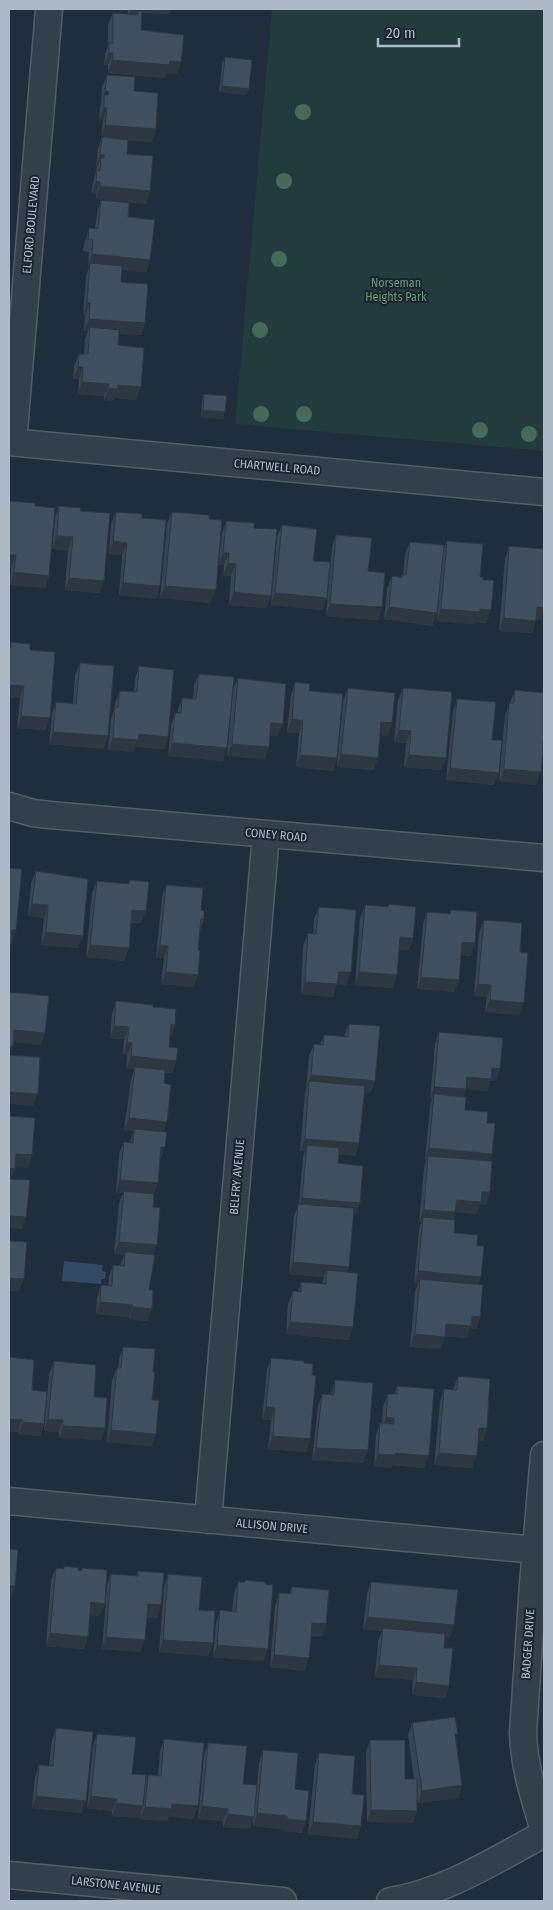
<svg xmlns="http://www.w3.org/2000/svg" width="553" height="1910" viewBox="0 0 553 1910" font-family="'Fira Sans Condensed',sans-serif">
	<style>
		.green { fill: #223b3d }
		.water { fill: #324a65 }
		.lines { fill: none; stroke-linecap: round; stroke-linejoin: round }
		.street-casing { stroke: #525d6a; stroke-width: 29 }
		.street { stroke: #343f4c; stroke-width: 26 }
		.tree { fill: #456a58 }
		.wall { fill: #374453 }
		.shaded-wall { fill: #2d3743 }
		.building { fill: #404f60; stroke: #2d3743 }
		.labels { text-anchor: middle; stroke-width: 4; stroke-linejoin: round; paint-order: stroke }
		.street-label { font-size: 12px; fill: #afbac8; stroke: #192431 }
		.park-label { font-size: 12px; fill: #649b6e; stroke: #192431 }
	</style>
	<rect width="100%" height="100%" fill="#202d3c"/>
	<path class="green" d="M272,9H544V451L235,424Z"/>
	<path class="water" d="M64,1261L103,1265L102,1271L106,1272L105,1279H101V1284L62,1281Z"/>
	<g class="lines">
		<g class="street-casing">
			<path id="street" d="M9,442L544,492
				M13,442L49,9
				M9,806L33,813L50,815L544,858
				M544,1455L533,1584L523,1733C524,1766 534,1798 544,1830
				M9,1501L536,1550
				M208,1520L266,834
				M9,1875L283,1901
				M390,1901C446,1892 495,1860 544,1834"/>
		</g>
		<use href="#street" class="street"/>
	</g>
	<g class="tree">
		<circle cx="303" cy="112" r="8"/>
		<circle cx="284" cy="181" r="8"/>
		<circle cx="279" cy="259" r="8"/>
		<circle cx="260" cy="330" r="8"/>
		<circle cx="261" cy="414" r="8"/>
		<circle cx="304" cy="414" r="8"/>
		<circle cx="480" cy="430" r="8"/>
		<circle cx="529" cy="434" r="8"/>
	</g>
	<path class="wall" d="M110,9H172L169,14L142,13L141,30L181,62L177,74L166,73L165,78L108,73V65H104L105,55L108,45V25L113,13L127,14L128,11L110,10Z
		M225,57L249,89L246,95L219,92L222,64Z
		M107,75L134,91L156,129L151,142L128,140L127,154L146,204L96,199V194L91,193L93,183L97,167H96L98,149L102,137H101L103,120H99L100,107L101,104L102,87Z
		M101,200L128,217L150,260L146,272L122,270L121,282L145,323L141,335L119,334L118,345L136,400L114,398L113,401L104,400V396L78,394L79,379H73L74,366L79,354H84L85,339L88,331H84L85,315H83L86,276L89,267L88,266L89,252L83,251L85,241L89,228L95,229L97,213Z
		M204,394L225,412L223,419L201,417L202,400Z
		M35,506L49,576L45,588L10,585L11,568L9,567Z
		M59,506L100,593L65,590L68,550L52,549L55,518Z
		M116,512L142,518L156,599L119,595L122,555L109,554L111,524Z
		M172,512L209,519L211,603L160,598L167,524Z
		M226,521L254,528L266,608L229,605L231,576H223L224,565H218L222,533Z
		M282,525L313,561L327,598L322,610L271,605L277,537Z
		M336,535L368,571L382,607L378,620L326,616L332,547Z
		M447,541L483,580L491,610L486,623L476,622L475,624L437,621L440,583L433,626L384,619L387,589L392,576L401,577L402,575H403L405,554L410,542L443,551Z
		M509,546L541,620H536L532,633L499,631L505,559Z
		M11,642L30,650L46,730L17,728L20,698L9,647Z
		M80,663L108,736L103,749L49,744L52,714L56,702L73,703L75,675Z
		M139,666L168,737L164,749L136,747L133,752L108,750L111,719L114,710L115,703L120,691L134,692L135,679Z
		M199,674L223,761L168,756L171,725L175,713H178V710L182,698L193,699L194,686Z
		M238,678L278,736L270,735L265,759L227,756L233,690Z
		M295,682L309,691L337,758L333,771L296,767L299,733L287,732L291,695Z
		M348,688L392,723L388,736L380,735L374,770L337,767L343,701Z
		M403,688L446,758L441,770L404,767L406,743L394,742L398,700Z
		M515,690L541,772L536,785L499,781L505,715Z
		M457,699L494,785L446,780L453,711Z
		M36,871L78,948L41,945L44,918L28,916L31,883Z
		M130,880L141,923H131L129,948L124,961L86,957L92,893L97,881L128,884Z
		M166,885L201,910L204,919L200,930L198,949V975L193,987L161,984L164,958H156L162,897Z
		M389,904L413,938L409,950L399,949L393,988L355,985L360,918L365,905L388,907Z
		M319,907L346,985L337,984L333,997L301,994L303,946L308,933L313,934L314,919Z
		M451,910L471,956L461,955L459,980L454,992L417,989L423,924L427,912L450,914Z
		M484,920L520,952L524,1003L519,1015L485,1012L487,997L474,996L479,933Z
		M116,1001L153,1007L175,1025L170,1037L169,1047L176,1061L172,1073H165L164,1083L163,1132L161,1159H160L154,1194L153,1255L149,1290L147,1321L129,1319V1317L96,1314L97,1298L101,1285L108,1286L109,1277L113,1265L120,1266L124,1255L114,1254L119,1203L123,1193L116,1192L119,1154L124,1142H130L134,1131L124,1130L131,1080L134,1069H126L127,1055L123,1054L124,1039L110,1038L112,1014Z
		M349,1024L371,1093L365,1092L359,1143L355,1156L339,1154L338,1163L360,1203L355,1215H353L349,1267L347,1272L349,1340L286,1334L288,1304L293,1291L298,1292L301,1282L322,1284L324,1277L289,1274L294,1216L299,1204L303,1157L305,1151H300L305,1093L307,1087H306L309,1056L314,1044H320L324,1035L344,1036Z
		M439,1032L496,1081H490L487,1091L466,1089L463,1096L465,1110L492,1154L490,1161V1192L486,1205L480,1204L476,1214L455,1212L453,1220L454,1233L477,1246L481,1277L478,1285L480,1317L476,1329L470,1328L467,1338L445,1336L440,1349L410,1347L415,1291L418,1284L414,1283L419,1230L421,1222H419L424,1168L426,1160H425L430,1106L432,1099H430L435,1044Z
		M123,1347L153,1372L152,1400L156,1434L151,1446L107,1442L112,1380L117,1368H118L119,1359Z
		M9,1357L32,1390L44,1424L40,1436L18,1434V1432L9,1431Z
		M271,1358L304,1363L312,1375L310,1439L306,1452L268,1449L271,1420L262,1419L267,1370Z
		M54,1361L94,1397L105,1428L101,1440L59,1438V1432L44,1431L49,1374Z
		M458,1376L487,1428L483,1441L478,1440L472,1468L434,1465L440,1402L444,1389L453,1390Z
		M335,1380L368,1450L363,1463L312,1460L318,1406L322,1394L331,1395Z
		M397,1386L424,1468L392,1465L391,1468L374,1466L376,1435L380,1423H382L383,1406L388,1394H394Z
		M56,1568L81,1570L82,1568L100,1616L90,1615L84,1649L46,1646L51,1580Z
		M138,1571L157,1618L147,1617L140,1652L102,1649L107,1586L111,1574L136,1576Z
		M168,1574L199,1610L213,1643L208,1656L159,1652L164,1587Z
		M238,1582L268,1649L263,1661L213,1657L216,1623L220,1610L232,1611L234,1594Z
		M371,1582L450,1638L445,1637L444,1648L449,1686L445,1698L412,1695L413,1680L375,1677L378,1641L382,1631L363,1629L367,1594Z
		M292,1587L326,1624L322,1636H311L305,1671L270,1667L275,1606L279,1593L289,1594Z
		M412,1723L456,1740L462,1785L458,1798L418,1803L417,1799L413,1823L367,1822L366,1752L370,1740L405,1779H414L408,1735Z
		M56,1728L82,1813L32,1808L35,1777L39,1765L49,1766L52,1740Z
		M97,1734L132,1774L145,1782L148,1775L158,1776L160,1751L164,1739L193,1819L169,1816L167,1821L140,1819L141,1812L139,1818L112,1816V1811L87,1808L93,1746Z
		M208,1743L243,1784L257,1785L259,1763L263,1750L295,1789L306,1821L302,1833L282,1831L283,1829L253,1826V1820L250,1829L223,1827V1821L198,1819L204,1755Z
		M319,1753L352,1794L357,1839L308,1834L315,1765Z"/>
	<path class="shaded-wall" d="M110,9H128V11L110,10Z
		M131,9H172L169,14L142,13L139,20L138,15V11L135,20L127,19Z
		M109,53H113L108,65H104Z
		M112,60L170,61L181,62L177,74L166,73L165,78L108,73Z
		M222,86L249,89L246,95L219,92Z
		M105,91L109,92L104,104V95L101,104Z
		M104,108H107L103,120H99Z
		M105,125L156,129L151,142L101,137Z
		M100,155H104L100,166L101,158L97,167H96Z
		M96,181L100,182L96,194L91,193Z
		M100,186L150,191L146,204L96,199Z
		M92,254L150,260L146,272L90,267V263L89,267L88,266Z
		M87,303H90L85,315H83Z
		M89,319L145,323L141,335L89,332L90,327L88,331H84Z
		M78,367H83L79,379H73Z
		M82,382L109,384L104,396L78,394Z
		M118,385L141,387L136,400L114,398L113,401L104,400L108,388Z
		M203,410L225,412L223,419L201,417Z
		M57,536L73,537L68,550L52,549Z
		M113,541L127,543L122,555L109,554Z
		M223,553H229L224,565H218Z
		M9,555H16L11,568L9,567Z
		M228,563L236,564L231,576H223Z
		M14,572L49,576L45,588L10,585Z
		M69,578L104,581L100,593L65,590Z
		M123,583L160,586L156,599L119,595Z
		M165,586L216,590L211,603L160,598Z
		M234,592L271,596L266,608L229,605Z
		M275,593L327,598L322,610L271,605Z
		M330,604L382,607L378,620L326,616Z
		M389,607L437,613L433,626L384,619Z
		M537,607L544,608V611L541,620H533Z
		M441,609H480L491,610L486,623L476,622L475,624L437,621Z
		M504,618L536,621L532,633L499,631Z
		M9,685L24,686L20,698H9Z
		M21,716L50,718L46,730L17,728Z
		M292,719L303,721L299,733L287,732Z
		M381,722L392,723L388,736L377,735Z
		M271,723L283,724L278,736L267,735Z
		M399,730L411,731L406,743L394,742Z
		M53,732L108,736L103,749L49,744Z
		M139,734L168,737L164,749L136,747L133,752L108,750L113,738Z
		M172,743L227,748L223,761L168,756Z
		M232,744L269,747L265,759L227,756Z
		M341,754L378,758L374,770L337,767Z
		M300,755L337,758L333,771L296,767Z
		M409,755L446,758L441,770L404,767Z
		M450,768L499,773L494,785L446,780Z
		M504,769L541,772L536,785L499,781Z
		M32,904L48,905L44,918L28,916Z
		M132,910L146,911L141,923L128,922Z
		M12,930H16L12,943L9,942Z
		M46,932L83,936L78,948L41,945Z
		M400,937L413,938L409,950L396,949Z
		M462,942L475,943L471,956L457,954Z
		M90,945L129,948L124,961L86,957Z
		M160,945L168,946L164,958H156Z
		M166,972L198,975L193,987L161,984Z
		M339,972H351L346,985L334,984Z
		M359,972L397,975L393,988L355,985Z
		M421,977L459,980L454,992L417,989Z
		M305,982L337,984L333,997L301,994Z
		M478,984L491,985L487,997L474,996Z
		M490,1000L524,1003L519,1015L485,1012Z
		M171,1024L175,1025L171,1037L167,1036Z
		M114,1026L129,1027L124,1039L110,1038Z
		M14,1030L45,1033L41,1045L10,1042Z
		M127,1042L132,1043L127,1055L123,1054Z
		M9,1046H13L9,1057Z
		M131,1056L176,1061L172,1073L135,1070V1067L134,1069H126Z
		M492,1068L500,1069L496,1081H490L487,1091L463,1089L467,1077Z
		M311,1075L375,1081L371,1093L309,1088V1081L307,1087H306Z
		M434,1087L466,1089L462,1102L434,1094L432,1099H430Z
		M9,1092L38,1094L33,1106L9,1104Z
		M129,1118L167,1122L163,1134L134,1129V1131L124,1130Z
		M305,1139L359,1143L355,1156L307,1152V1145L305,1151H300Z
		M161,1147H165L161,1159H156Z
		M429,1148L492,1154L488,1166L428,1156L426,1160H425Z
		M16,1154L32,1155L28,1168L12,1167Z
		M9,1168L15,1169L10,1181H9Z
		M120,1180L158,1183L153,1196L124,1191L123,1193L116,1192Z
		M482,1192H490L486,1205L480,1204L476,1214L455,1212L451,1224L423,1217L421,1222H419L424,1210Z
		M302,1198L360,1203L355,1215L298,1210Z
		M9,1216L26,1217L22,1229L9,1228Z
		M119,1242L157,1245L152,1257L125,1252L124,1255L114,1254Z
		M293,1262L349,1267L345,1279L327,1270L324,1277L289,1274Z
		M418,1271L481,1277L477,1289L420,1279L418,1284L414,1283Z
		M9,1278L24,1279L19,1291H9Z
		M100,1302L133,1305L129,1317L96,1314Z
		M133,1307L152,1309L147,1321L129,1319Z
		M472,1316L480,1317L476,1329L470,1328L467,1338L441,1336L446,1324Z
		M290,1322L353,1327L349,1340L286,1334Z
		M415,1334L445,1337L440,1349L410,1347Z
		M266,1407L275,1408L271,1420L262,1419Z
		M386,1417L394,1418L390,1430L382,1429Z
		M9,1419L22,1420L18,1432L9,1431Z
		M48,1419L63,1420L59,1432L44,1431Z
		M23,1422L44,1424L40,1436L18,1434Z
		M63,1426L105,1428L101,1440L59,1438Z
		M479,1428H487L483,1441L474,1440Z
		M111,1430L156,1434L151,1446L107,1442Z
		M273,1436L310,1439L306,1452L268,1449Z
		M316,1448L368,1450L363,1463L312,1460Z
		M396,1453L429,1456L424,1468L392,1465L391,1468L374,1466L378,1454Z
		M439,1453L477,1456L472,1468L434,1465Z
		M9,1586H15L11,1599H9Z
		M91,1602L105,1604L100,1616L87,1615Z
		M148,1604L161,1605L157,1618L143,1617Z
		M368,1617L454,1625L450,1638L383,1631V1628L382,1631L363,1629Z
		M312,1623L326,1624L322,1636L308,1635Z
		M50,1633L88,1637L84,1649L46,1646Z
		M106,1637L145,1640L140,1652L102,1649Z
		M163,1640L213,1643L208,1656L159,1652Z
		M217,1645L268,1649L263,1661L213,1657Z
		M274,1655L309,1658L305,1671L270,1667Z
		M379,1665L417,1668L413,1680L375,1677Z
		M416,1682L449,1686L445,1698L412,1695Z
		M462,1785L458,1798L418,1803L422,1791Z
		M36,1796L86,1801L82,1813L32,1808Z
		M91,1796L117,1799L112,1811L87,1808Z
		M116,1803L143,1806L139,1818L112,1816Z
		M172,1804L198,1806L193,1819L169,1816L167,1821L140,1819L145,1807Z
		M202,1806L228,1809L223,1821L198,1819Z
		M371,1810L417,1811L413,1823L367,1822Z
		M257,1813L287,1816L283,1829L253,1826Z
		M228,1814L254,1817L250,1829L223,1827Z
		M287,1819L306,1821L302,1833L282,1831Z
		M313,1822L361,1826L357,1839L308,1834Z"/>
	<path class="building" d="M138,11H142L141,30L184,35L181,62L170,61L169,65L112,60L113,53H109V43H113V13L138,15Z
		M225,57L252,60L249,89L222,86Z
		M107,75L135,77L134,91L158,93L156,129L105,125L107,108H104V95H108L109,92L105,91Z
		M102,137L128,140L127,154L153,156L150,191L100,186V182L96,181L97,170L100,171L101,158H104V155H100Z
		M101,200L129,203L128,217L155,220L150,260L92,254L93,240L88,239L89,228L98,229Z
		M90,263L122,266L121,282L148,284L145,323L89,319L90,303H87Z
		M90,327L119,330L118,345L144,348L141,387L118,385L117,389L108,388L109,384L82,382L83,367H78L79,354H88Z
		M204,394L227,396L225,412L203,410Z
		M9,501L35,503V506L55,508L49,576L14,572L16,555H9Z
		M59,506L81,508L80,511L110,513L104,581L69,578L73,537L57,536Z
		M116,512L142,514V518L166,520L160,586L123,583L127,543L113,541Z
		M172,512L209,515V519L222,520L216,590L165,586Z
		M226,521L254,523V528L277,529L271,596L234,592L236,564L228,563L229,553H223Z
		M282,525L317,529L313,561L330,562L327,598L275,593Z
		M336,535L372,538L368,571L385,573L382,607L330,604Z
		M447,541L483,544L480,577H484L483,580H494L491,610L480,609V612L441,609Z
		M410,542L444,545L437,613L389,607L392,576L402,578V575H406Z
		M509,546L544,549V608L537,607L536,621L504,618Z
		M11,642L30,644V650L55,652L50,718L21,716L24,686L9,685V647H11Z
		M80,663L114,666L108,736L53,732L56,702L76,704Z
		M139,666L174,670L168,737L139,734L138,740L113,738L115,707H118L120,691L137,692Z
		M199,674L234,677L227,748L172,743L175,713H181L182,698L196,699Z
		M238,678L286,684L283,724L271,723L269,747L232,744Z
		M295,682L310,684L309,691L343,694L337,758L300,755L303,721L292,719Z
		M348,688L395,693L392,723L381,722L378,758L341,754Z
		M403,688L452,692L446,758L409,755L411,731L399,730Z
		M515,690L544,693V731L541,772L504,769L509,703H514Z
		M457,699L496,702L492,740H502L499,773L450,768Z
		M9,868L22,869L16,930H12L10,954L9,953Z
		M36,871L88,879L83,936L46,932L48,905L32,904Z
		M130,880L149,882L146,911L132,910L129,948L90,945L97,881L129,884Z
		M166,885L203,888L201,910L204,911V919H201L198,949L200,951L198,975L166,972L168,946L160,945Z
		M389,904L416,907L413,938L400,937L397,975L359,972L365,905L388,907Z
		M319,907L356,910L351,972H339L337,984L305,982L308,933L316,934Z
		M451,910L477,912L475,943L462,942L459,980L421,977L427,912L450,914Z
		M484,920L522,923L520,952L528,953L524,1003L490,1000L491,985L478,984Z
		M9,992L49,996L45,1033L14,1030L13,1046H9Z
		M116,1001L153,1005V1007L176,1009L175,1025L171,1024L169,1047L178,1048L176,1061L131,1056L132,1043L127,1042L129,1027L114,1026Z
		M349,1024L380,1026L375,1081L311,1075L314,1044L323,1045L324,1035L348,1037Z
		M439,1032L503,1038L500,1069L492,1068L491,1079L467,1077L466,1089L434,1087Z
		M9,1055L40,1057L38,1094L9,1092Z
		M135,1067L165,1070L164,1083L171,1085L167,1122L129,1118Z
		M309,1081L365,1086L359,1143L305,1139Z
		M434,1094L466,1097L465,1110L488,1112L487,1123H495L492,1154L429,1148Z
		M9,1113H11L10,1116L35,1118L32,1155L16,1154L15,1169L9,1168Z
		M134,1129L167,1132L165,1147H161L158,1183L120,1180L124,1142L133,1143Z
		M307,1145L339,1148L338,1163L363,1166L360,1203L302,1198Z
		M428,1156L492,1161L490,1192H482L481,1202L457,1200L455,1212L424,1210Z
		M9,1179L30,1180L26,1217L9,1216Z
		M124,1191L154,1194L153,1207L160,1208L157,1245L119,1242Z
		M298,1204L354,1208L349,1267L293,1262Z
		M423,1217L455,1220L454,1233L478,1235L477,1246H484L481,1277L418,1271Z
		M9,1241L27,1242L24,1279L9,1278Z
		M125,1252L155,1255L149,1290H153L152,1309L133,1307V1305L100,1302L101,1285L112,1286L113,1265L124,1266Z
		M327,1270L358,1273L353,1327L290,1322L293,1291L301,1292V1282L326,1284Z
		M420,1279L483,1285L480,1317L472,1316L471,1326L446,1324L445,1337L415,1334Z
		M123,1347L155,1349L153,1372H155L152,1400H159L156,1434L111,1430L117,1368H121Z
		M9,1357L34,1360L32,1390L47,1392L44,1424L23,1422L22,1420L9,1419Z
		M271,1358L304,1361V1363L313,1364L312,1375L316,1376L310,1439L273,1436L275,1408L266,1407Z
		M54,1361L96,1365L94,1397L107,1398L105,1428L63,1426V1420L48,1419Z
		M458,1376L490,1379L487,1428H479L477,1456L439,1453L444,1389L457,1390Z
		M335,1380L373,1383L368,1450L316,1448L322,1394L334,1395Z
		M397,1386L434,1389L429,1456L396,1453L395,1455L378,1454L380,1423L394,1424V1418L386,1417L388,1394H397Z
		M9,1549L18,1550L15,1586H9Z
		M64,1566L79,1568L78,1570L82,1571V1568L107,1570L105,1604L91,1602L88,1637L50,1633L56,1568L64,1569Z
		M138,1571L164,1573L161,1605L148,1604L145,1640L106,1637L111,1574L138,1576Z
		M168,1574L202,1577L199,1610L215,1611L213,1643L163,1640Z
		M245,1580L265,1582V1584L273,1585L268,1649L217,1645L220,1610L236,1612L238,1582H245Z
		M371,1582L458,1590L454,1625L368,1617Z
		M292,1587L329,1590L326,1624L312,1623L309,1658L274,1655L279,1593L291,1594Z
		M383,1628L445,1634L444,1648H453L449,1686L416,1682L417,1668L379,1665Z
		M455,1717L458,1734H455L462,1785L422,1791L412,1723Z
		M56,1728L93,1732L86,1801L36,1796L39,1765L53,1766Z
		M97,1734L136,1737L132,1774L146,1775L143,1806L116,1803L117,1799L91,1796Z
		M164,1739L204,1743L198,1806L172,1804V1809L145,1807L148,1775L161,1776Z
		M370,1740H405V1779H417V1811L371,1810Z
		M208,1743L247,1746L243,1784L257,1785L254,1817L228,1814V1809L202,1806Z
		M263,1750L298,1753L295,1789L309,1791L306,1821L287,1819V1816L257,1813Z
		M319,1753L355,1756L352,1794L364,1795L361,1826L313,1822Z"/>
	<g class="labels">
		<g class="street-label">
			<text transform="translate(31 225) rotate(-85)" y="4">ELFORD BOULEVARD</text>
			<text transform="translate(277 467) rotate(5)" y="4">CHARTWELL ROAD</text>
			<text transform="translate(276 835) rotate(5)" y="4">CONEY ROAD</text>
			<text transform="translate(237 1177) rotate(-85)" y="4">BELFRY AVENUE</text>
			<text transform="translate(272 1526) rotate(5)" y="4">ALLISON DRIVE</text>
			<text transform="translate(528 1644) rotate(-86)" y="4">BADGER DRIVE</text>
			<text transform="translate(116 1885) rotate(6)" y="4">LARSTONE AVENUE</text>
		</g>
		<g class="park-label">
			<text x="396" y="287">Norseman<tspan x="396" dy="14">Heights Park</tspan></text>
		</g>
	</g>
	<rect width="553" height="1910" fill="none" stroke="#afbac8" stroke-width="20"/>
	<path d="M378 38v8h81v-8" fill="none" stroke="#afbac8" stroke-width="2.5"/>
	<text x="386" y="38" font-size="15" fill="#afbac8" stroke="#192431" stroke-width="4" paint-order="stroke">20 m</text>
</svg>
